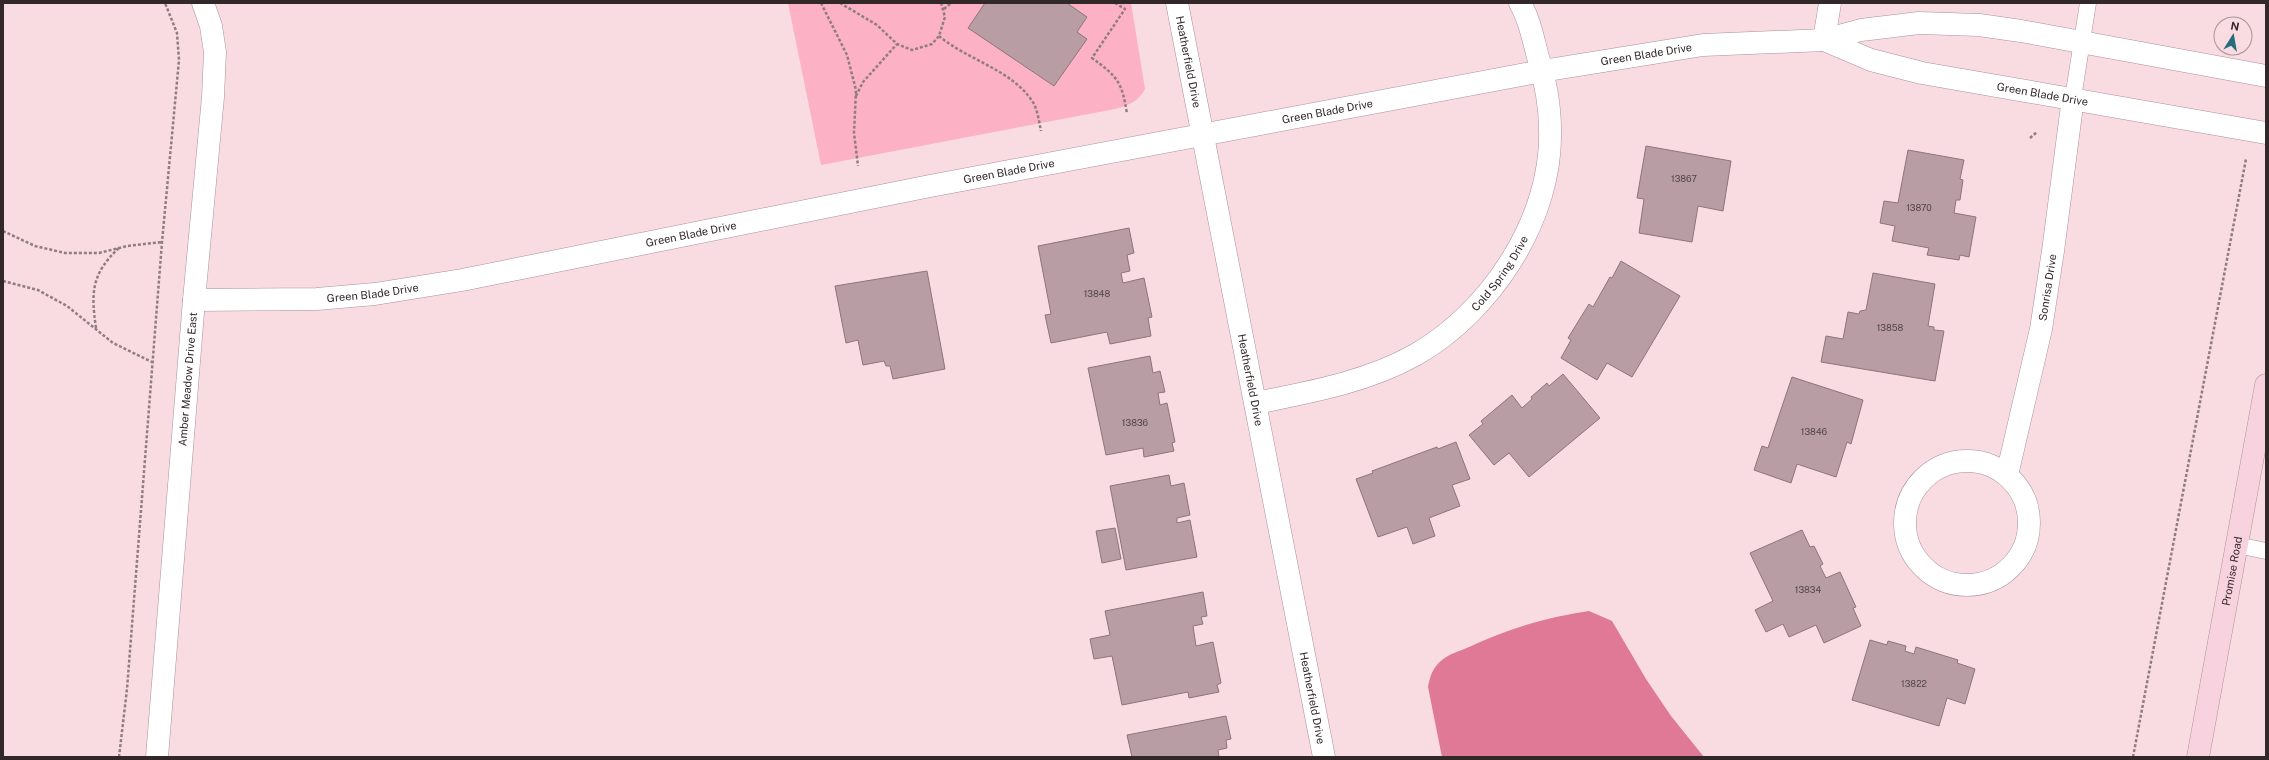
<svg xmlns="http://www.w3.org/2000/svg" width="2269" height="760" viewBox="0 0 2269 760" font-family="'Public Sans',sans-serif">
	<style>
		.green { fill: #fcb1c4 }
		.water { fill: #df7996 }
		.building { fill: #b89ea4; stroke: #8d757b }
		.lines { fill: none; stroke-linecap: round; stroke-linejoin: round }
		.service-casing { stroke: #ab9197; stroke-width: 17 }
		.minor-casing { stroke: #ab9197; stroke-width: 23 }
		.secondary-casing { stroke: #ab9197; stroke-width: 23 }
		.path { stroke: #907d81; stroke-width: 2.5; stroke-dasharray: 3 2; stroke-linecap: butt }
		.service { stroke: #fff; stroke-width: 16 }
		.minor { stroke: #fff; stroke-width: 22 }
		.secondary { stroke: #f8d3df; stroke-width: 22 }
		.labels { text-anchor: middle; stroke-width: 3; stroke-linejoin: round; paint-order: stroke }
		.number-label { font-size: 9px; fill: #544648 }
		.street-label { font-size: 11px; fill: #32282a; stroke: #f8dce2 }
	</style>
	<rect width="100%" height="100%" fill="#f8dce2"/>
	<path class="green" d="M788,3H1131L1145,89C1138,102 1129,105 1115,109L821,165Z"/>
	<path class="water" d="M1589,611L1612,621L1646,679L1671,716L1704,757H1442L1428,687C1430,676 1433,667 1442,660C1449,654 1460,651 1469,647C1507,629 1547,617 1589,611Z"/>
	<path class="building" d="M985,3H1067L1087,17L1077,32L1087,39L1054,86L968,28Z
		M1646,146L1731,161L1723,211L1698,206L1692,242L1639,233L1644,199L1637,198Z
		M1908,150L1964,160L1960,179L1963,180L1960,200H1956L1954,213L1976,217L1969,257L1960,255L1959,260L1927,255L1929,248L1892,241L1895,226L1880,223L1884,201L1898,203Z
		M1129,228L1134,253L1127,255L1130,271L1121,273L1123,283L1144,278L1152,317L1148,318L1151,336L1110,344L1107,332L1051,343L1045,315L1051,314L1038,246Z
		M1621,261L1680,296L1632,377L1607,363L1597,380L1561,358L1571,340L1568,338L1589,304L1593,307L1610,277L1612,278Z
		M927,271L945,369L893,379L890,366H886L884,361L863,365L858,340L846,343L835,286Z
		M1873,273L1935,284L1928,326L1934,327V330L1944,331L1935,381L1821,362L1826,336L1843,339L1848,312L1859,314L1860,311L1866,310Z
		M1150,356L1153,373L1160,371L1165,392L1158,393L1160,405L1167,403L1175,442L1172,443L1174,451L1144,457L1143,448L1106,455L1088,368Z
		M1563,374L1600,418L1529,477L1509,453L1494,465L1469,435L1483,424L1481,421L1512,395L1522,408L1532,399L1531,397L1547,383L1549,386Z
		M1792,377L1863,400L1851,444L1847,442L1836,477L1797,464L1791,483L1754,470L1762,446L1768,448Z
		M1456,442L1470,479L1452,485L1460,506L1429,518L1435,536L1413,544L1407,527L1378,537L1356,479L1373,473L1372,471L1437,447L1438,449Z
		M1169,475L1171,486L1184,483L1190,515L1177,518V523L1190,520L1197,557L1126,570L1110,486Z
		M1115,528L1121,559L1102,563L1096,531Z
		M1802,530L1810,547L1814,546L1823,564L1820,566L1826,578L1840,572L1856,607L1853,608L1861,626L1824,643L1816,625L1789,637L1783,624L1766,632L1755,610L1773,601L1750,553Z
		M1203,592L1207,616L1201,617L1203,624L1193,626L1196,646L1213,642L1221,683L1217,685L1219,692L1189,698L1188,692L1122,705L1112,656L1094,659L1090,639L1110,635L1105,611Z
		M1870,640L1887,645L1888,641L1906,646L1905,651L1914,654L1916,647L1958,660L1957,663L1975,669L1965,704L1947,698L1939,726L1852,700Z
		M1226,716L1231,739L1226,740L1227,748L1218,750L1219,757H1132L1127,735Z"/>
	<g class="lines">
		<g class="service-casing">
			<path id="service" d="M2073,98L2088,3
				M2237,545L2266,551"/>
		</g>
		<g class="minor-casing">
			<g id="minor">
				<path id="s1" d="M1177,3L1324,757"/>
				<path id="s2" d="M1824,40L1871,60L1922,73L2266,133"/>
				<path d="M1824,40L1830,3"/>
				<path id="s3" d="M194,300L317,299L375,294L462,280L930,186L1542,71L1703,45L1824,40L1861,30L1919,23L1979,25L2021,31L2266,76"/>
				<path id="s4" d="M1256,403C1310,392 1367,382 1415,355C1491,312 1553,218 1550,129C1550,105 1545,80 1538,57C1533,39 1530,20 1520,3"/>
				<circle cx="1967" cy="523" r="62"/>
				<path id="s5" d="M2007,475L2041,329L2053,251L2073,98"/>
				<path id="s6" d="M157,757L194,300L213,97L215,52L211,26L203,3"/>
			</g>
		</g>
		<g class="secondary-casing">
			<g id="secondary">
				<path id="s7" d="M2198,757L2266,385"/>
			</g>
		</g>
		<path class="path" d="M821,3L847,55L856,90L854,133L858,166
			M840,3L877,25L897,44L912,50L932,44L939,36L945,17L941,3
			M1115,3L1125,9L1092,58C1118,77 1122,82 1127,114
			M944,9L951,3
			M939,36C967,60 1014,70 1034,104C1038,112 1039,122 1041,131
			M856,96L863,82L897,44
			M2030,138L2037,132
			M3,231L35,246L65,253H99L127,246L162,242
			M3,281L38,290L67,306L113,343L152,362
			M96,328C91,293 91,274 119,248
			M119,757L127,689L162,242L179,60L177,33L165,3
			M2133,757L2246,159"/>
		<use href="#service" class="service"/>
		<use href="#minor" class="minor"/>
		<use href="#secondary" class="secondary"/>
	</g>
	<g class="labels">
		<g class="number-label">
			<text x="1684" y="182">13867</text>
			<text x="1919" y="211">13870</text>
			<text x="1097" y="297">13848</text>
			<text x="1890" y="331">13858</text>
			<text x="1135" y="426">13836</text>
			<text x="1814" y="435">13846</text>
			<text x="1808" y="593">13834</text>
			<text x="1914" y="687">13822</text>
		</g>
		<g class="street-label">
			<text dy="4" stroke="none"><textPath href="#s3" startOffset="1475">Green Blade Drive</textPath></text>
			<text dy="4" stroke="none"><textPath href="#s1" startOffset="60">Heatherfield Drive</textPath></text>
			<text dy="4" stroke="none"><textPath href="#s2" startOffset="226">Green Blade Drive</textPath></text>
			<text dy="4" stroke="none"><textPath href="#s3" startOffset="1151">Green Blade Drive</textPath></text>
			<text dy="4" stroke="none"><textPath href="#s3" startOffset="827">Green Blade Drive</textPath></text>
			<text dy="4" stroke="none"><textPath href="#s3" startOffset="503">Green Blade Drive</textPath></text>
			<text dy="4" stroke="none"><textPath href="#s4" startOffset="286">Cold Spring Drive</textPath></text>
			<text dy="4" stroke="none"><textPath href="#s5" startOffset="192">Sonrisa Drive</textPath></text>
			<text dy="4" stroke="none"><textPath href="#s3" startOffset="179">Green Blade Drive</textPath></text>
			<text dy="4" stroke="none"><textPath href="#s6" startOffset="379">Amber Meadow Drive East</textPath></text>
			<text dy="4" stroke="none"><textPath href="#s1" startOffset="384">Heatherfield Drive</textPath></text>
			<text dy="4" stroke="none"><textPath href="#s7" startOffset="189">Promise Road</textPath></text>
			<text dy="4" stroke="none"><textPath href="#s1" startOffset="708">Heatherfield Drive</textPath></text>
		</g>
	</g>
	<rect width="2269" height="760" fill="none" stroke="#32282a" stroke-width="8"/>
	<g transform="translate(2233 36) rotate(11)"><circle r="19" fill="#f8dce2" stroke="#a99498"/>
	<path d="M0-3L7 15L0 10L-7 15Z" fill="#266d7b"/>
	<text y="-6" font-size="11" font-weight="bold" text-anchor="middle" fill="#32282a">N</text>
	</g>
</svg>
